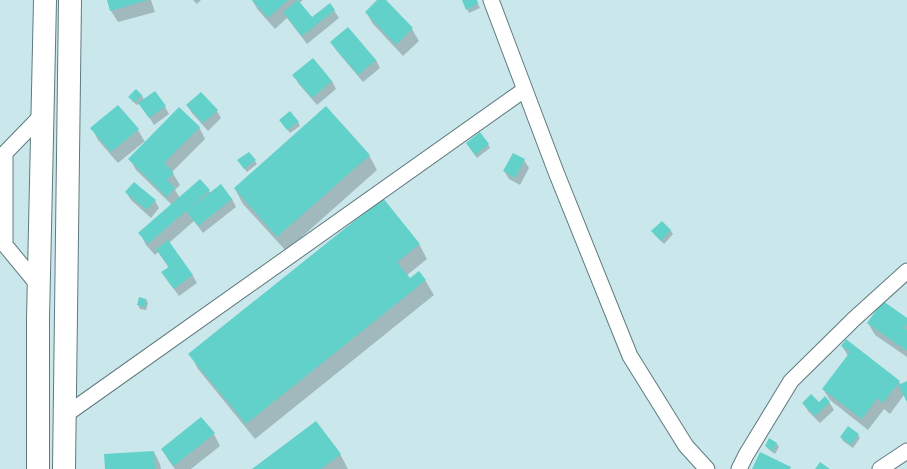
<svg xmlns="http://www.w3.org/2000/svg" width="907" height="469" viewBox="0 0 907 469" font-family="Karla,sans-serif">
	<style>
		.shadow { fill: #0003 }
		.building { fill: #61d1c9 }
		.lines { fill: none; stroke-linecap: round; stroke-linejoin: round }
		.minor-casing { stroke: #5f7a7e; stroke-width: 17 }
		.highway-casing { stroke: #5f7a7e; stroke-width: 24 }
		.minor { stroke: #fff; stroke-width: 15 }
		.highway { stroke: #fff; stroke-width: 22 }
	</style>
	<rect width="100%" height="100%" fill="#cae8ec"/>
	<path class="shadow" d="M108,0H151L155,12L118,22L111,11Z
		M193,0H201L197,4Z
		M252,0H303L299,3L312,18L330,4L339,18L307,44L287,18L275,29L258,10Z
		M379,0H385L412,29L419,41L403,56L373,24L366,12Z
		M463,0H476L480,8L469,13Z
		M331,42L376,60L380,68L363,82L336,50Z
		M294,75L332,81L336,89L317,105L298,83Z
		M142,95L144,100L165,107L169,114L154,125L140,103L137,105L132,101L130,97Z
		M187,105L217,111L221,118L208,131L192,113Z
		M118,106L138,130L145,142V141L118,163L98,140L92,128Z
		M298,122L300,126L290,133L283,124Z
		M199,127L205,139L172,172L180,185L175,190L180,198L209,191L211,194L221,186L232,199L236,207L203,233L194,221L169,243L193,276L197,283L179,296L167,280L163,273L169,268L158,252L155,255L146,245L140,233L172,205L136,170L130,159Z
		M488,144L490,148L477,158L469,147Z
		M369,155L377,170L286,251L243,204L235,189Z
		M524,160L529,168L520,185L509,179L504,171Z
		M255,161L257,164L247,172L241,164Z
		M126,192L155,201L159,208L151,218L131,200Z
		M662,222L671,231L673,234L664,244L655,235L653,231Z
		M419,244L427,259L406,276L409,280H425L434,295L255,439L198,369L190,354Z
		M146,299L148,303L146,310L140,309L138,305Z
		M907,319V357L875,335L868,323Z
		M842,346L899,382L901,385L907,382V400L904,395L890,414L884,409L868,430L830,400L823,389L848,356Z
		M829,402L834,410L820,423L808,411L803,403L819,404Z
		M201,418L214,434L220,446L191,469H175L169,461L162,449Z
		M858,435L860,438L853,448L843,441L841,437Z
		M770,440L777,444L779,447L775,454L768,449L766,446Z
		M154,452L160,464L161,469H106Z
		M340,454L348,469H254Z"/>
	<path class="building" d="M107,0H148L110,11Z
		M252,0H288L268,18Z
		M298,0L312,17L330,3L335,10L302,36L283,12Z
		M377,0H386L413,28L396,45L365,12Z
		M462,0H477L478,4L466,10Z
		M348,27L376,60L358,75L330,42Z
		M313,58L332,81L312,98L292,75Z
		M136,89L142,95L135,102L128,97Z
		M155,91L166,106L149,118L138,103Z
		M201,92L218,110L203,123L186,105Z
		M118,105L139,129L111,152L90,128Z
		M326,106L370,155L277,237L234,188Z
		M179,107L200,127L164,163L174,173L167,180L175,188L167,197L128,159Z
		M290,111L299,122L287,130L279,120Z
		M480,132L489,144L475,155L466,143Z
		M249,152L256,160L244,169L237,160Z
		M513,153L525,159L515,178L503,171Z
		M200,179L210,190L148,244L138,233Z
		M134,182L156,200L147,210L125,192Z
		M221,184L232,199L198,226L186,211Z
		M383,198L420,244L397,262L410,278L419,271L426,280L246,424L188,354Z
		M662,221L671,230L661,241L651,231Z
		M168,240L193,275L174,289L161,272L169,267L156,249Z
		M139,297L146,299L145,307L137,305Z
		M883,301L907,318V324L904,328L907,330V351L867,323Z
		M846,339L900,381L883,403L877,398L862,419L822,389L850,352L841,346Z
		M907,381V402L898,385Z
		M811,394L819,402L825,396L830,402L815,416L802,403Z
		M201,417L215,433L174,466L161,449Z
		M316,421L341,454L321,469H252Z
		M848,426L859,434L851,445L840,437Z
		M769,438L777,443L773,451L765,446Z
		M154,451L155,469H105L104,454Z
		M760,452L791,467L790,469H752Z
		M820,462L830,469H815Z"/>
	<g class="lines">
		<g class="minor-casing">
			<path id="minor" d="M491,0L511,53L556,172L630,356L686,446L707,469
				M38,285L5,245V153L42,115
				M64,416L524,90
				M739,469L746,455L791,381L854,319L907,271
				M880,469L907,451"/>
		</g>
		<g class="highway-casing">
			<path id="highway" d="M38,469V319L45,0
				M64,469L70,0"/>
		</g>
		<use href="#minor" class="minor"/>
		<use href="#highway" class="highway"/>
	</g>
</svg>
